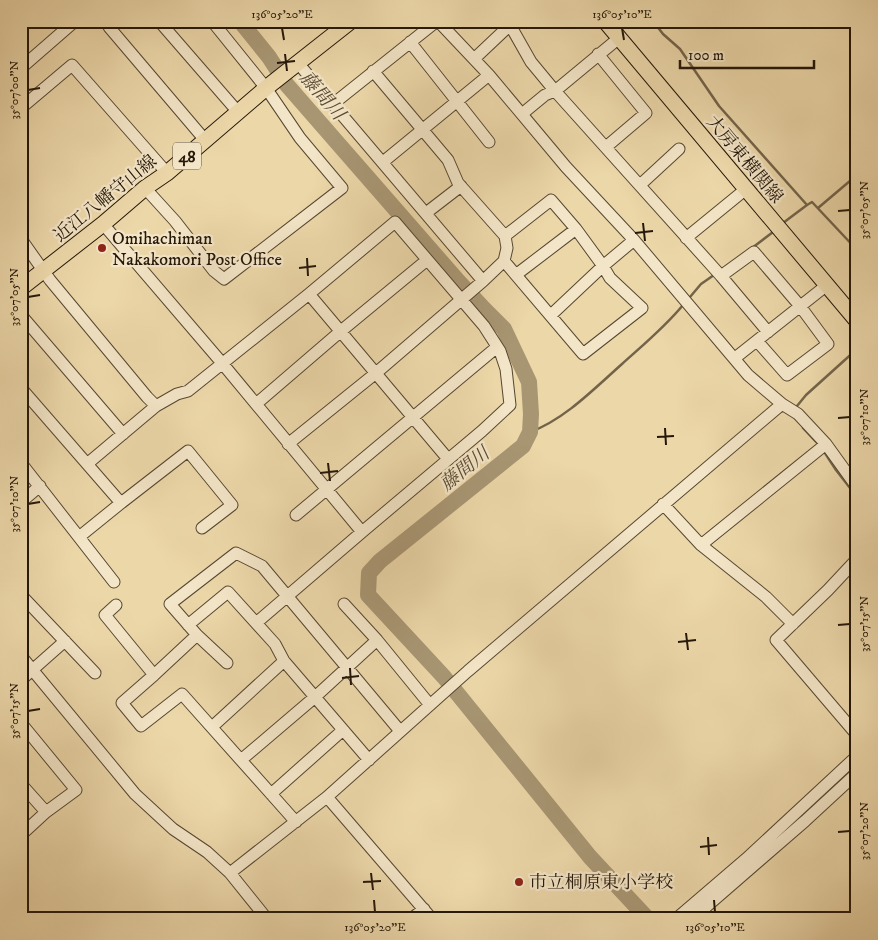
<svg xmlns="http://www.w3.org/2000/svg" width="878" height="940" viewBox="0 0 878 940" font-family="'IM FELL DW Pica','Noto Serif JP',serif">
	<style>
		.lines { fill: none; stroke-linecap: round; stroke-linejoin: round }
		.stream { stroke: #736349; stroke-width: 2.5 }
		.river { stroke: #a89673; stroke-width: 16 }
		.minor-casing { stroke: #564731; stroke-width: 13 }
		.major-casing { stroke: #241709; stroke-width: 17 }
		.minor { stroke: #f3e5c7; stroke-width: 11 }
		.major { stroke: #ecd7a9; stroke-width: 15 }
		.ticks { fill: none; stroke: #241709; stroke-width: 2 }
		.poi-dot { fill: #8f2418; stroke: #f3e5c7; stroke-width: 2 }
		.labels { text-anchor: middle; stroke-width: 4.5; stroke-linejoin: round; paint-order: stroke }
		.shield { fill: #f3e5c7; stroke: #625542; stroke-width: 1 }
		.shield-label { font-size: 16px; font-weight: bold; fill: #241709 }
		.street-label { font-size: 18px; fill: #241709; stroke: #f3e5c7 }
		.poi-label { font-size: 18px; fill: #241709; stroke: #f3e5c7; text-anchor: start }
		.water-label { font-size: 19px; font-style: italic; fill: #594a33; stroke: #f3e5c7 }
		.neatline { fill: none; stroke: #241709; stroke-width: 2 }
		.ticks-label { font-size: 12px; text-anchor: middle; fill: #241709 }
	</style>
	<rect width="100%" height="100%" fill="#ecd7a9"/>
	<filter id="stains"><feTurbulence type="fractalNoise" baseFrequency=".004" numOctaves="4"/><feColorMatrix values="0 0 0 0 .2 0 0 0 0 .09 0 0 0 0 .02 0 0 0 .5 -.17"/></filter>
	<radialGradient id="worn" r=".72"><stop offset=".6" stop-color="#630" stop-opacity="0"/><stop offset="1" stop-color="#630" stop-opacity=".3"/></radialGradient>
	<g class="lines">
		<path class="stream" d="M653,21L663,34L680,49L719,106L807,205L812,202L857,250
			M818,208L857,175
			M783,223L807,205
			M752,248L773,232
			M690,297L701,284L714,275
			M797,406L806,395L857,349
			M803,428L820,446
			M530,432C564,420 595,388 622,364C643,345 665,327 683,305
			M823,450L836,470L857,497"/>
		<path class="river" d="M240,21L269,57L287,85L458,281L484,309L504,329L529,382L531,414L530,432L523,446L380,561L369,573L368,595L444,677L590,857L648,919"/>
		<g class="minor-casing">
			<path id="minor" d="M159,21L238,112
				M438,21L489,75L566,167L634,240L748,375L782,404L798,414L826,444L857,487
				M109,27L205,140
				M410,42L489,142
				M598,54L646,113L606,147
				M474,59L510,25L531,62L555,91L721,276L768,332
				M297,62L483,281
				M21,68L75,21
				M333,104L437,21
				M21,108L72,65L167,173
				M522,114L545,95L555,91L619,38
				M383,162L489,75
				M640,185L679,149
				M145,188L175,221L214,271L224,279L342,188L300,138L266,88L212,21
				M426,213L461,186
				M103,224L222,363L362,532L482,431L510,405L506,369L500,351L484,326L395,222L309,294L188,391L177,394L156,406
				M505,236L551,200L576,229
				M686,238L746,189
				M21,239L50,280L147,397L156,406L87,464
				M504,261L583,354L642,308L610,278L603,266L576,229L517,274
				M721,276L754,252L800,306L828,344L787,375L757,341
				M309,294L448,459
				M21,315L123,434
				M551,315L603,266L634,240
				M735,358L827,285
				M21,388L121,503L79,537
				M256,404L341,331L427,260
				M288,444L376,373L483,281L504,261L507,248L505,236L458,183L448,160L373,71
				M21,463L114,582
				M21,502L40,486
				M121,503L188,451L232,505L202,528
				M663,504L701,545L766,597L793,624
				M296,515L497,347
				M701,545L826,444
				M857,559L828,590L776,640L857,735
				M21,595L95,673
				M344,604L377,640
				M116,605L105,615L154,675L122,703L141,726L182,694L296,822
				M256,623L362,532
				M188,625L228,592L275,644L284,661
				M197,635L170,604L236,553L262,566L400,731
				M21,656L135,794L173,829L207,852L230,873L267,919
				M154,675L197,635L227,663
				M21,680L65,641
				M21,723L76,790L46,812L21,835
				M212,727L284,661L369,760
				M241,760L315,697L377,640L430,705
				M21,784L46,812
				M271,794L343,730
				M327,797L432,919
				M230,873L327,797L468,671L782,404
				M411,919L424,909
				M676,919L746,859L857,756
				M692,919L805,821L857,773"/>
		</g>
		<g class="major-casing">
			<path id="major" d="M605,21L857,321
				M21,288L103,224L145,188L167,173L266,88L351,21"/>
		</g>
		<use href="#minor" class="minor"/>
		<use href="#major" class="major"/>
	</g>
	<path class="ticks" d="M282,28L284,40M622,28L624,40M285,54L287,71M277,63L295,61M28,90L40,88M838,211L850,210M643,223L645,241M635,233L653,231M307,258L308,276M299,268L316,266M28,297L40,295M838,418L850,417M665,428L666,445M657,437L674,436M328,463L330,481M320,473L338,471M28,504L40,502M838,625L850,624M686,633L688,650M678,642L696,640M350,668L351,685M342,678L359,676M28,711L40,709M838,832L850,831M708,837L709,855M700,847L717,845M371,873L373,890M363,882L381,881M374,900L375,912M714,900L715,912"/>
	<g class="poi-dot">
		<circle cx="102" cy="248" r="5"/>
		<circle cx="519" cy="882" r="5"/>
	</g>
	<g class="labels">
		<rect class="shield" x="173" y="142.5" width="28" height="27" rx="4"/>
		<g class="shield-label">
			<text x="187" y="162">48</text>
		</g>
		<g class="street-label">
			<text transform="translate(745 159) rotate(50)" y="6">大房東横関線</text>
			<text transform="translate(105 198) rotate(-39)" y="6">近江八幡守山線</text>
		</g>
		<g class="poi-label">
			<text x="112" y="244">Omihachiman<tspan x="112" dy="21">Nakakomori Post Office</tspan></text>
			<text x="529" y="888">市立桐原東小学校</text>
		</g>
		<g class="water-label">
			<text transform="translate(323 95) rotate(49)" y="7">藤間川</text>
			<text transform="translate(464 468) rotate(-39)" y="7">藤間川</text>
		</g>
	</g>
	<rect width="878" height="940" fill="none" stroke="#ecd7a9" stroke-width="55"/>
	<path d="M680 60v8h134v-8" fill="none" stroke="#241709" stroke-width="2.5"/>
	<text x="688" y="60" font-size="15" fill="#241709" stroke="#f3e5c7" stroke-width="4" paint-order="stroke">100 m</text>
	<rect x="28" y="28" width="822" height="884" class="neatline"/>
	<g class="ticks-label">
		<text x="282" y="18">136°05'20"E</text>
		<text x="622" y="18">136°05'10"E</text>
		<text transform="translate(14 90) rotate(-90)" y="4">35°07'00"N</text>
		<text transform="translate(864 210) rotate(-90)" y="4">35°07'05"N</text>
		<text transform="translate(14 297) rotate(-90)" y="4">35°07'05"N</text>
		<text transform="translate(864 417) rotate(-90)" y="4">35°07'10"N</text>
		<text transform="translate(14 504) rotate(-90)" y="4">35°07'10"N</text>
		<text transform="translate(864 624) rotate(-90)" y="4">35°07'15"N</text>
		<text transform="translate(14 711) rotate(-90)" y="4">35°07'15"N</text>
		<text transform="translate(864 831) rotate(-90)" y="4">35°07'20"N</text>
		<text x="375" y="931">136°05'20"E</text>
		<text x="715" y="931">136°05'10"E</text>
	</g>
	<rect width="100%" height="100%" filter="url(#stains)"/>
	<rect width="100%" height="100%" fill="url(#worn)"/>
</svg>
